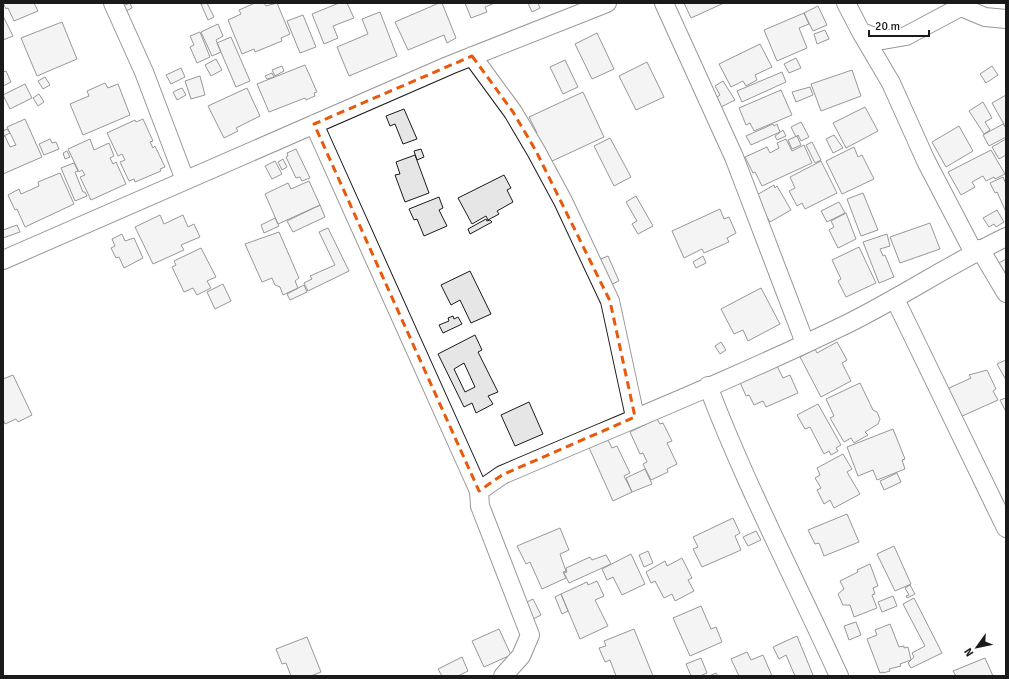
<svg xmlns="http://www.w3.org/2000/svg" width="1009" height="679" viewBox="0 0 1009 679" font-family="Signika,sans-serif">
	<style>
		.building { fill: #e6e6e6; stroke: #1a1a1a; fill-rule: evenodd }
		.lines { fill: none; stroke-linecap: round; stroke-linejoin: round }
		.street-casing { stroke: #1a1a1a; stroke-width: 20 }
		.street { stroke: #fff; stroke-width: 18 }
		.marked { fill: none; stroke: #e8590c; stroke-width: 3; stroke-dasharray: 8 5; stroke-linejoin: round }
	</style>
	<rect width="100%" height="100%" fill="#fff"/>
	<path class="building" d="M3,3H34L38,11L14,21L8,8L6,9Z
		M130,3L132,8L126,11L123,6Z
		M207,3L214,17L208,20L201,4Z
		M255,3H264L266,6L277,3L290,34L281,38L282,41L255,52L254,49L242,54L228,20L241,14L239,10Z
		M339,3H347L354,18L333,26L338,38L324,44L312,14Z
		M439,3H442L456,38L447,43L444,35L408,50L395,22Z
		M465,3H495L485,7L487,12L471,18Z
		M528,3H538L540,8L532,12Z
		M684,3H724L691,18Z
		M818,6L827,25L813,31L804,13Z
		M380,12L397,56L349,76L337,47L368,34L362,19Z
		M804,13L809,24L799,28L807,48L777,61L764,30Z
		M303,15L316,47L300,53L287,21Z
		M3,16L13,36L3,40Z
		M62,22L77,59L37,76L21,38Z
		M218,24L223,36L216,40L221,52L212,56L201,32Z
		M825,30L829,39L817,44L814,34Z
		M200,32L210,57L197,63L190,47L194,45L190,36Z
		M597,33L614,69L592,79L575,44Z
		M231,37L250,81L236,87L217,43Z
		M760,44L772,67L755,75L757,80L746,86L743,81L731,87L719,64Z
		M796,58L801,68L789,73L784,64Z
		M216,59L222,70L211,76L205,65Z
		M565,60L578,87L563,94L550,67Z
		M647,62L664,97L636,110L619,76Z
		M305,65L317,92L314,93L315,96L306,100L305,98L269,112L257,84Z
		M282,66L284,71L275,76L272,70Z
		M992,66L998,75L986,83L980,74Z
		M181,68L185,77L171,84L166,75Z
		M852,70L861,96L821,111L811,84Z
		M6,71L11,82L3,86V72Z
		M782,72L786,82L742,102L737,91Z
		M272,73L274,77L267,79L265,76Z
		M200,76L205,95L191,99L185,81Z
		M45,77L50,85L43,89L38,81Z
		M723,81L735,100L721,107L717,97L720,95L715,86Z
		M105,83L108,88L118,84L130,115L83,135L70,104L89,96L87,91Z
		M25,84L32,98L10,109L3,95Z
		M810,87L813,95L796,102L792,92Z
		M182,88L186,95L177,100L173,92Z
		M247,88L260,116L236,128L238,131L224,138L208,106Z
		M781,90L792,115L754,131L750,123L746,125L739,108Z
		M583,92L604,137L550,162L531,135L537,133L529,117Z
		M39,94L44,102L38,106L33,98Z
		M1006,95V128L992,103Z
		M983,102L992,118L985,122L990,130L984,134L969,111Z
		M865,107L878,131L846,148L833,123Z
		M404,109L417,139L403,144L395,124L390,126L386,116Z
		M25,119L42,157L3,174V137L5,136L10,147L16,145L7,127Z
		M143,119L153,141L150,142L153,148L155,146L165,167L160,169L161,171L135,182L134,179L129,181L120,162L125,160L122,154L118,156L107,133L135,120L136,122Z
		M801,122L809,137L801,141L798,135L796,137L791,127Z
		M773,124L774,126L777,124L780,132L751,145L746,136Z
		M1003,124L1006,128V137L989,146L983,135Z
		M959,126L973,151L946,167L932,142Z
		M7,129L10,133L4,136L3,131Z
		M783,130L786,136L777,140L775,136Z
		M834,135L843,148L833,153L826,139Z
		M797,136L801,145L792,149L788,140Z
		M610,138L631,177L614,186L594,146Z
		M50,139L52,143L56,142L59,149L44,155L39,144Z
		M90,139L94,150L109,143L114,156L110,158L113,164L116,162L126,184L91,200L80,177L85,175L82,170L79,172L68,149Z
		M786,139L792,151L804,145L812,163L762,186L755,172L753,173L745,157L767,147L770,153L779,148L777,143Z
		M1006,139V155L999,159L992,147Z
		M812,142L821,160L815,163L806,145Z
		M854,147L858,157L862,155L874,179L842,194L826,161Z
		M296,149L310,178L302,181L300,177L296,178L286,157L288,156L287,153Z
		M421,149L424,157L417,160L414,151Z
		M991,150L1005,174L995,179L994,177L986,181L983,176L972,182L975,187L961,195L948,172Z
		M67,151L70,157L65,159L63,153Z
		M415,155L429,193L405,202L395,175L400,174L396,162Z
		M283,159L287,167L282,170L278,162Z
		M275,161L282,174L272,179L265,166Z
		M821,161L837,193L805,209L802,203L797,206L789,191L795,188L790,177Z
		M74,163L78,171L75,172L83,192H85L87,196L75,201L61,168Z
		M60,173L74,204L25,227L17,209L15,210L8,195L19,189L21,194L39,186L38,182Z
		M504,175L511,188L507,190L513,202L497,211L499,214L488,220L486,216L472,224L458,198Z
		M1003,177L1006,184V212L997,192L995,193L990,183Z
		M309,181L320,205L278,224L265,194L288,183L291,189Z
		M774,185L775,188L777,186L791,210L770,222L755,196Z
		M863,193L878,230L861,236L847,199Z
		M636,196L653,226L638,234L632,224L637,221L626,202Z
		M439,197L443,208L439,210L447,226L424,236L417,219L414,220L409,209Z
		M839,202L845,213L827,222L821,211Z
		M320,205L325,217L293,232L287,221Z
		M720,209L724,219L729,217L736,233L727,238L729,242L704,253L702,249L684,258L672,231Z
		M997,210L1004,222L996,227L994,224L989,227L983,218Z
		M846,213L856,239L838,248L829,230L834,227L831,221Z
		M160,215L164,224L183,215L188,227L194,224L200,237L181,245L184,250L153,264L135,227Z
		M275,218L279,226L264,233L261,225Z
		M486,219L487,221L490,220L492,222L470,234L468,229Z
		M930,223L940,249L900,263L890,237Z
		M17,225L20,232L3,238V230Z
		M328,228L349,271L308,291L304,283L312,279L310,276L335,265L319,232Z
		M279,232L299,278L295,281L298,288L283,295L280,287L275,285L272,278L262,282L245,244Z
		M122,234L125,241L134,238L143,258L124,268L119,257L116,258L111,248L115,246L112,239Z
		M887,234L890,246L880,249L883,256L885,255L894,277L879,283L863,242Z
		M859,247L876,283L846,297L838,281L841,279L832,260Z
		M201,248L216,277L207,281L211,288L197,295L193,288L184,292L172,267L176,265L174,261Z
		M608,256L619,281L610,285L598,260Z
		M703,256L706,263L696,268L693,262Z
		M1006,259V285L995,265Z
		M470,271L491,314L471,323L460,300L451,305L441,285Z
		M223,284L231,301L215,309L207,292Z
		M304,285L307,292L290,300L287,294Z
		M761,288L780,324L748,341L743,330L734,334L721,309Z
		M453,316L454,319L458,317L462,324L443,333L439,325L449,321L448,318Z
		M475,335L482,350L478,352L498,392L488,396L493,404L476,413L472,403L464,407L438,354ZM464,363L475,387L465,392L454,369Z
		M721,342L726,350L720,354L715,346Z
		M837,342L847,360L842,363L851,381L821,397L800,357L815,349L817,353Z
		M1006,360V380L997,364Z
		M776,364L783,378L790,375L798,393L766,407L763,401L754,405L749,395L746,396L739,380Z
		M987,370L996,389L993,391L998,400L960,417L947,389L971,378L969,375Z
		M13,375L32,415L18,422L16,419L5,424L3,419V379Z
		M860,383L873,410L877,412L880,419L878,424L865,432L868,435L854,443L851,438L844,442L830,418L834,416L826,399Z
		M1006,398V409L1005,410L1000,400Z
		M529,402L543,434L515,446L501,415Z
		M818,404L841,445L836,448L838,451L831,455L829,451L824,454L810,427L805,429L797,415Z
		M657,419L660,424L663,423L672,441L667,443L677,464L667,469L668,472L651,480L643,464L647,462L643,453L640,454L630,432Z
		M893,429L905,459L902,460L905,469L877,480L873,470L858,476L847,447Z
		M600,434L604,442L608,440L612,448L617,446L630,473L624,476L632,492L613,501L586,441Z
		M843,454L852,469L847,472L860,494L834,508L830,500L824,504L817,490L821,488L815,478L820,475L817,468Z
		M645,469L652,484L632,492L626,478Z
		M897,473L901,482L884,490L880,481Z
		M847,514L859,542L824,556L819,543L815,544L808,530Z
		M733,518L740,533L735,536L741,550L702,567L693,549L698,547L693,537Z
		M560,528L569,550L560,554L566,571L563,572L566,578L542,589L530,562L526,564L517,546Z
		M756,531L761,540L748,546L743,537Z
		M894,546L911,584L895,591L877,554Z
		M648,551L653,563L644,567L639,555Z
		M631,554L645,584L622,595L613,577L607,580L602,569Z
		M606,555L611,564L569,583L564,573L567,572L566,568L590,557L592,560Z
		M682,558L692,578L688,580L694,591L675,601L672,594L664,598L655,581L651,583L646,572L665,561L667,566Z
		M870,564L878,586L873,588L875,594L872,595L877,608L854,617L850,605H843L838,594L844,589L840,581L858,572L857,570Z
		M597,581L604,596L595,600L608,626L580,639L561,594L587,582L588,585Z
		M910,585L915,594L907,598L906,596L909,595L905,588Z
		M561,594L568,611L562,614L555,597Z
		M893,596L897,606L882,612L878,602Z
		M914,598L942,653L911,668L908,663L914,657L912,653L925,646L903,604Z
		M533,599L541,615L533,619L525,603Z
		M701,606L711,629L716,627L722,642L690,656L673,618Z
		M856,622L861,635L849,640L844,626Z
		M890,624L899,647L904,646V648L908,647L911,660L900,664L901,666L889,669L890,671L883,673V672L880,673L867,639L877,635L875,630Z
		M499,629L511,655L484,667L472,641Z
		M634,629L653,676H616L610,660L605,662L599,648L606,646L604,641Z
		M797,636L813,675L811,676H795L786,655L779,659L773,647Z
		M307,637L321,672L311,676H291L286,663L282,664L276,649Z
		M747,652L751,660L763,655L772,676H739L731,659Z
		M462,657L468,671L458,676H442L438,669Z
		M701,658L707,673L700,676H691L686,664Z
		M985,658L993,676H956L953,671Z
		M716,673L718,676H709Z"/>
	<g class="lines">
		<g class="street-casing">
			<path id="street" d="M113,3L144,72L185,180
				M664,3L734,157L805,343
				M846,3L861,32L883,40L906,36L968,3
				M961,7L985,17L1006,19
				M861,32L891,83L926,161L974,253
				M472,56L513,112L536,151L563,201L610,301L635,417
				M314,124L479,491
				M980,249L1006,293
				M3,260L450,65L607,3
				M895,299L1006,528
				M708,386C746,486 795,579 839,676
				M503,676L521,656L530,635L480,506L479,491L502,475C618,425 736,378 849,323C903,296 952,263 1006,237"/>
		</g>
		<use href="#street" class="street"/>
	</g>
	<path d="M0 0H1009V679H0ZM472,56L513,112L536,151L610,301L635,417L502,475L479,491L314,124Z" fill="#fff" fill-opacity=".55" fill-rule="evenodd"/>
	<path class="marked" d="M472,56L513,112L536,151L610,301L635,417L502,475L479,491L314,124Z"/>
	<rect width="1009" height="679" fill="none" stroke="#1a1a1a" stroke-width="8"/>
	<g transform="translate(977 647) rotate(237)" stroke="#ffffff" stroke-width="3" paint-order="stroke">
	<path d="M0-3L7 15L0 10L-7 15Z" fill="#1a1a1a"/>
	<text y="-6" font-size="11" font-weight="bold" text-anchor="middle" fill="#1a1a1a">N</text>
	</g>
	<path d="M869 30v6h60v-6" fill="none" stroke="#1a1a1a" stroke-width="2"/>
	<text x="875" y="30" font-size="12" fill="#1a1a1a" stroke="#ffffff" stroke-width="3" paint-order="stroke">20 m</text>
</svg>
